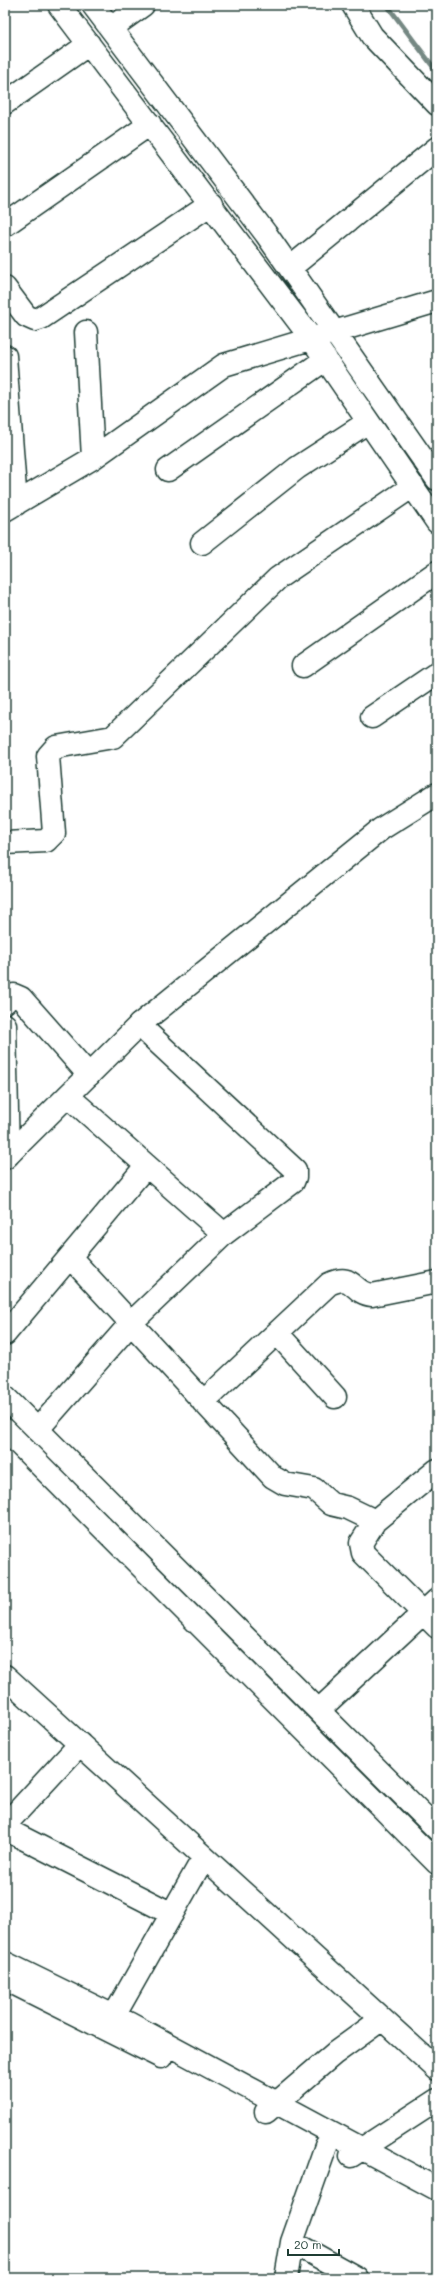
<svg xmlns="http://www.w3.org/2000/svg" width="442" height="2283" viewBox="0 0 442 2283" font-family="Mali,sans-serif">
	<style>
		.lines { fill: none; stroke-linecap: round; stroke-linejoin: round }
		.stream { stroke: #758883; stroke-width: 5 }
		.minor-casing { stroke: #1f3d34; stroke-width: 25 }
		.major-casing { stroke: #1f3d34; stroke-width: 25 }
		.minor { stroke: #fff; stroke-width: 22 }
		.major { stroke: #fff; stroke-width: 22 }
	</style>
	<rect width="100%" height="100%" fill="#fff"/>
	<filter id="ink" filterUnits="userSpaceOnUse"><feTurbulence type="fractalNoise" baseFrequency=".025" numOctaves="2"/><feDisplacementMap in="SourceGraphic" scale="8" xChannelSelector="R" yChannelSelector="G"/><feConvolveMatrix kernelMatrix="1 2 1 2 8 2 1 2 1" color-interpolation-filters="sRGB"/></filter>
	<g filter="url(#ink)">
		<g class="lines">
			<path class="stream" d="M387,5L437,72"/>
			<g class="minor-casing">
				<path id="minor" d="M59,5L311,338L437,522
					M93,5L266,234L437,479
					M353,5L372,36L437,104
					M111,28L143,5
					M5,103L89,44
					M5,225L150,124
					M290,268L437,148
					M5,288L26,316L35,320L41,318L211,204
					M86,332L93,458
					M5,356L16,504
					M168,470L326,359
					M5,510L93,458L224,365L437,301
					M202,543L297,468L368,422
					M303,666L437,572
					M372,717L437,673
					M5,843L46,841L54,833L48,756L56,747L113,737L278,578L413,486
					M5,1002L6,999L14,995L21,998L89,1075
					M5,1025L8,1155
					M68,1096L224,1234
					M70,1257L273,1477L285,1484L314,1489L331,1504L348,1508L375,1521
					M277,1333L335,1397
					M5,1334L146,1166
					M203,1402L329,1284C355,1272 351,1293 372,1295L437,1282
					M38,1429L131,1323L224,1234L293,1182L295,1177V1170L139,1025
					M437,1470L375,1521L361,1543L363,1553L437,1627
					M5,1676L437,2069
					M319,1710L437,1600
					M5,1825L80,1744
					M5,1829L172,1914
					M5,1963L130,2024L437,2189
					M11,1982L161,2057
					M114,2016L204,1857
					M266,2112L335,2053L382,2019
					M351,2156L437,2100
					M292,2242L357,2278
					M286,2278L292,2242L326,2146"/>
			</g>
			<g class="major-casing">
				<path id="major" d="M5,1158L139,1025L381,829L437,794
					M5,1397L437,1829
					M5,1430L437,1863"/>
			</g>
			<use href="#minor" class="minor"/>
			<use href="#major" class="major"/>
		</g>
	</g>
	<rect width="442" height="2283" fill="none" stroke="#fff" stroke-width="20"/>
	<rect x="10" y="10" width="422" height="2263" fill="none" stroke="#1f3d34" stroke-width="1.5" filter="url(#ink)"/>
	<path d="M288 2249v6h51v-6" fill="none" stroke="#1f3d34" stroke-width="2"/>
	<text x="294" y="2249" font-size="12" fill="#1f3d34" stroke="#ffffff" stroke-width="3" paint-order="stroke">20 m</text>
</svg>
